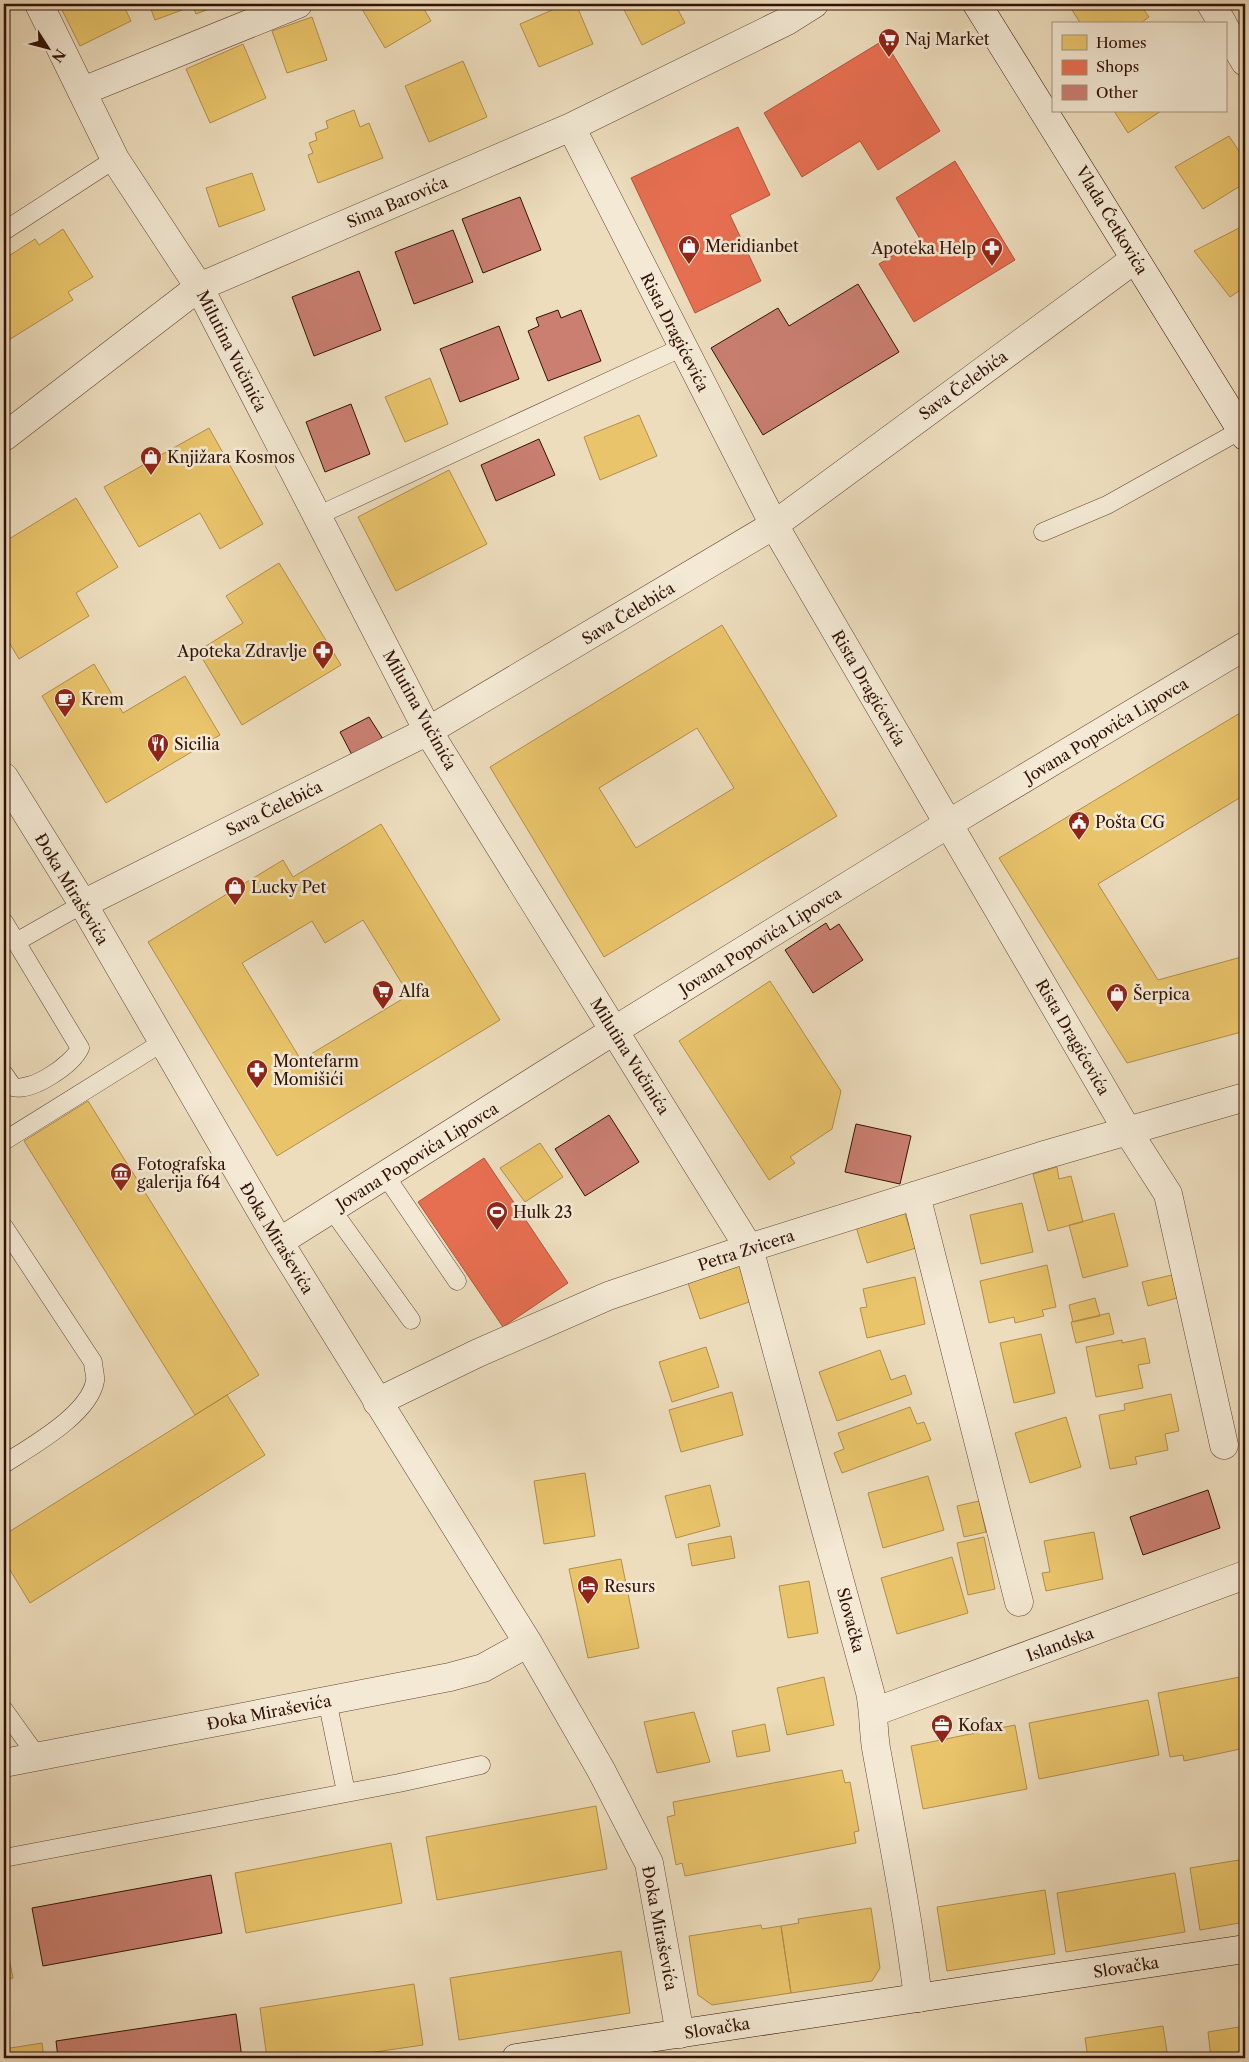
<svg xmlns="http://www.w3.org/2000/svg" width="1249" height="2062" viewBox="0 0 1249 2062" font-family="'Libre Caslon Text',serif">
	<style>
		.homes { fill: #e9c46a; stroke: #b28e4c; fill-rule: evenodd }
		.shops { fill: #e76f51; stroke: #b1533a }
		.building { fill: #ca7f71; stroke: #321105 }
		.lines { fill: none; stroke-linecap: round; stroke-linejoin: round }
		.lane-casing { stroke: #614433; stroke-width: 19 }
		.street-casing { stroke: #614433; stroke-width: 29 }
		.secondary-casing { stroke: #321105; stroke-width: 29 }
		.lane { stroke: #f3e9d4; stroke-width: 18 }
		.street { stroke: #f3e9d4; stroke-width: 28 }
		.secondary { stroke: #f3e9d4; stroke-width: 28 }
		.labels { text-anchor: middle; stroke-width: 5; stroke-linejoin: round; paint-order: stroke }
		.poi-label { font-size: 16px; fill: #321105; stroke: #f3e9d4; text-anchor: start }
		.street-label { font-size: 16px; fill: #321105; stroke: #f3e9d4 }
	</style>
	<rect width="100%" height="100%" fill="#edddbd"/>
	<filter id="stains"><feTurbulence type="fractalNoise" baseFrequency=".004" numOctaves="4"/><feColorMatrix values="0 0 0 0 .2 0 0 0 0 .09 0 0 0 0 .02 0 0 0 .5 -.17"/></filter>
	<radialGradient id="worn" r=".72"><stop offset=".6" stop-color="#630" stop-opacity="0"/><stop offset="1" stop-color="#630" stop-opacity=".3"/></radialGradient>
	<path class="homes" d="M59,4H123L131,21L80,46Z
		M149,4H222L196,14L193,6L155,20Z
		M371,4H421L431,21L385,48L362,9Z
		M566,4H576L593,44L539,67L520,24Z
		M621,4H675L685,23L642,45Z
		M1068,4H1140L1149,17L1139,24H1081Z
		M312,17L327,60L287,73L272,31Z
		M243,44L266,98L210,123L186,69Z
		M463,61L487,117L429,142L405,86Z
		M354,110L360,127L369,123L383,158L318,183L308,155L313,153L309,143L317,140L315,133L328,128L326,121Z
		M1114,111H1161L1128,133Z
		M1229,136L1245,160V183L1203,209L1175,167Z
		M252,173L265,210L219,227L206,188Z
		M1245,225V287L1230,297L1194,251Z
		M63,229L93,277L68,292L73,300L4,343V259L35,239L39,245Z
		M430,378L448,424L405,442L385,397Z
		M639,415L657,456L600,480L584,437Z
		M209,428L263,524L220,549L200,513L139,547L104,487Z
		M449,470L487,544L396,591L358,517Z
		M76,498L118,567L76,593L89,616L19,659L4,634V542Z
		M279,563L341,665L242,725L198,651L243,623L226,596Z
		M722,625L837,816L604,957L490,767ZM697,728L734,788L636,848L599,788Z
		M94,664L123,713L185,676L220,735L106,803L42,696Z
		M1245,710V804L1241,797L1098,884L1158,980L1245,956V1031L1127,1063L999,858Z
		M381,824L500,1020L277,1156L148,942L283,860L293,877ZM363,920L409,995L301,1060L242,963L312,921L325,943Z
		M770,981L841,1091L832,1129L790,1157L795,1163L769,1180L679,1041Z
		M88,1101L259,1375L195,1415L24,1141Z
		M540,1143L563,1177L525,1202L500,1168Z
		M1057,1167L1059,1179L1071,1176L1083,1222L1048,1231L1033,1174Z
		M1022,1203L1033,1252L981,1264L970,1215Z
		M902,1205L916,1248L867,1263L854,1220Z
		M1114,1213L1128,1266L1083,1278L1069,1225Z
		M737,1259L752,1301L700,1319L686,1277Z
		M1047,1265L1056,1307L1042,1310L1044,1316L1015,1323L1014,1317L989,1323L980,1281Z
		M1172,1275L1177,1298L1148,1306L1142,1282Z
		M915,1277L925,1324L867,1338L860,1308L867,1307L863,1289Z
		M1095,1298L1100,1316L1073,1322L1069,1305Z
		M1109,1313L1114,1334L1076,1343L1071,1322Z
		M1041,1334L1055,1393L1014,1403L1000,1343Z
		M1145,1338L1150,1363L1138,1365L1143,1388L1096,1397L1086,1347L1122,1340V1343Z
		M706,1347L719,1387L672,1402L659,1362Z
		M880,1350L891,1380L905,1375L912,1394L837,1421L819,1372Z
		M732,1392L743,1435L681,1452L669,1410Z
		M1171,1394L1179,1431L1165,1434L1168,1450L1135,1457L1137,1464L1110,1469L1099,1415L1125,1410L1124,1404Z
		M227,1395L265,1455L30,1603L4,1560V1535Z
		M910,1407L917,1424L924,1422L931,1440L842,1473L834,1453L844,1449L838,1433Z
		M1066,1417L1081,1467L1030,1483L1015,1433Z
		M585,1473L595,1536L544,1544L534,1481Z
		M928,1476L944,1530L883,1548L868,1493Z
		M710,1485L720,1526L676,1538L665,1496Z
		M979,1501L986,1532L964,1537L957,1506Z
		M1094,1532L1103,1579L1046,1591L1042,1573L1050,1572L1044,1541Z
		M731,1536L735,1558L692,1566L688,1544Z
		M984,1537L995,1589L968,1595L957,1543Z
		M952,1557L968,1613L897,1634L881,1578Z
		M621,1559L639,1648L588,1658L569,1569Z
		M809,1581L818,1633L788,1638L779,1586Z
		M1245,1676V1748L1184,1761L1183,1755L1170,1757L1158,1693Z
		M824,1677L834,1725L787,1735L777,1688Z
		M1148,1700L1159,1755L1039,1779L1029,1723Z
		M694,1712L710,1762L657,1773L644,1722Z
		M765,1724L770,1751L737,1757L732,1731Z
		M1015,1725L1027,1789L923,1809L911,1746Z
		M842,1770L845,1783L850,1782L859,1831L854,1832L856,1843L685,1876L682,1863L676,1865L667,1817L675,1815L673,1802Z
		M596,1806L607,1869L437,1900L426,1837Z
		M391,1843L402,1903L246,1933L235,1873Z
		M1245,1859V1922L1200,1930L1190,1868Z
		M1175,1873L1185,1932L1066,1952L1057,1893Z
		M1045,1890L1055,1954L947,1971L937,1907Z
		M871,1908L880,1968L872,1981L791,1993L781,1926L799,1923L798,1919Z
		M761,1925L762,1929L781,1926L791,1993L712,2005L698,1995L689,1936Z
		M4,1934L13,1978L4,1980Z
		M621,1951L630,2013L459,2040L450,1978Z
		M414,1984L423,2045L334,2058H267L260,2008Z
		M1163,2026L1168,2058H1088L1085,2038Z
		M1245,2026V2058H1211L1208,2032Z
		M42,2043L44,2058H4V2049Z"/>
	<path class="shops" d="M884,40L940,131L878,170L860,141L802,177L764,113Z
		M738,127L770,195L730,215L761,281L695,313L631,178Z
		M955,161L1015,260L914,322L879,264L920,239L896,198Z
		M484,1158L568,1283L503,1327L418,1202Z"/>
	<path class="building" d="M520,197L541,250L483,273L462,219Z
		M453,230L473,282L414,304L395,252Z
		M359,271L381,330L314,356L292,297Z
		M858,284L899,352L763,435L711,348L778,308L789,326Z
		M558,310L561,318L581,310L601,361L548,381L528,331L539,326L536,318Z
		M499,326L519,379L460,402L440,349Z
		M351,404L370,454L325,472L306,422Z
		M539,439L555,475L496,501L481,465Z
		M369,717L383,739L352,755L340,732Z
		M826,923L830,930L839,924L863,960L813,993L785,950Z
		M609,1115L639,1162L585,1196L555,1149Z
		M856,1124L911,1136L900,1184L845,1172Z
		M1208,1490L1220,1528L1143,1555L1130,1517Z
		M211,1875L222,1933L43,1966L32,1908Z
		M236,2014L242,2058H58L56,2041Z"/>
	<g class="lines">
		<g class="lane-casing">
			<path id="lane" d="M4,231L115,159
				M317,516L683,347
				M1043,532L1107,505L1241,430
				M4,922L80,1048C72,1065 32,1092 13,1087L4,1074
				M16,942L83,904
				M4,1141L163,1042
				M385,1175L457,1281
				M332,1210L411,1320
				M4,1227L93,1362C93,1368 96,1376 95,1381C89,1415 30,1447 4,1464
				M327,1700L346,1792
				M4,1710L37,1756
				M4,1858L399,1783L481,1765
				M638,2040L641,2058"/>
		</g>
		<g class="street-casing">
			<path id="street" d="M39,4L115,159L199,287L428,731L749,1248L870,1692C874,1711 873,1729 876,1748C891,1831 908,1914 918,1998
				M1211,4L1223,24
				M1225,28L1245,62
				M83,91L298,4
				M571,127L774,525L1127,1130L1168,1194L1224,1445
				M4,437L199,287L571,127L787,21L814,4
				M4,777L83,904L279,1242L528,1643L601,1770L649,1863L680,2034
				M83,904L428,731L774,525L1135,259
				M916,1195L1019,1602
				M279,1242L615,1030L948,824L1245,646
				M377,1402L478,1353L608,1296L749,1248L1041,1156L1245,1097
				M874,1712L1245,1575
				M4,1763L450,1677L483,1668L528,1643"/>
		</g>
		<g class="secondary-casing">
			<path id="secondary" d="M977,4L1245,436
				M516,2058L1245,1949"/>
		</g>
		<use href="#lane" class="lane"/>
		<use href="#street" class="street"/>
		<use href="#secondary" class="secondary"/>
	</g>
	<defs>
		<g id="supermarket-pin" transform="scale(1.125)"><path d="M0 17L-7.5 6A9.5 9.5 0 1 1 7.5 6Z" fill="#8f2418" stroke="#f3e9d4"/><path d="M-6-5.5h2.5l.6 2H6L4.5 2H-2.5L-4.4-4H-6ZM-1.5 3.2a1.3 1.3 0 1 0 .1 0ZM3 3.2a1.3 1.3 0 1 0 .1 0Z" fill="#fff"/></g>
		<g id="shop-pin" transform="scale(1.125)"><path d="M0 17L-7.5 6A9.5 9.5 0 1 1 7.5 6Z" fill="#8f2418" stroke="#f3e9d4"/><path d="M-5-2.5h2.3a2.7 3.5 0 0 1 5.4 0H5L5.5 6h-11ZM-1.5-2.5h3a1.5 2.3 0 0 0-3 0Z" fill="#fff"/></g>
		<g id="pharmacy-pin" transform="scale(1.125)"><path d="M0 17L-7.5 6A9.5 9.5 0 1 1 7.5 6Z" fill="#8f2418" stroke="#f3e9d4"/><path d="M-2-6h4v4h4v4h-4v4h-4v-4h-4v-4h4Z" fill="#fff"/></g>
		<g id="cafe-pin" transform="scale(1.125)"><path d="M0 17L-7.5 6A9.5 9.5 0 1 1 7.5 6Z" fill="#8f2418" stroke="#f3e9d4"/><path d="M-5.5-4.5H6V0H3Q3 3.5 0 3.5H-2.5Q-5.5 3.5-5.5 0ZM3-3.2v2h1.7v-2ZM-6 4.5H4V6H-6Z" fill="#fff"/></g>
		<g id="restaurant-pin" transform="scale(1.125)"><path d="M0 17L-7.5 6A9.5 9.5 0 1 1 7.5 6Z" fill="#8f2418" stroke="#f3e9d4"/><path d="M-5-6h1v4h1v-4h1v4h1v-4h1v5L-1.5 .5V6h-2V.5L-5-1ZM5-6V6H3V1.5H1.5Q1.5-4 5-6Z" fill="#fff"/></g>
		<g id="civic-pin" transform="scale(1.125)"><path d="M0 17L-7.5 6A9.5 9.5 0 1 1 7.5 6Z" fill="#8f2418" stroke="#f3e9d4"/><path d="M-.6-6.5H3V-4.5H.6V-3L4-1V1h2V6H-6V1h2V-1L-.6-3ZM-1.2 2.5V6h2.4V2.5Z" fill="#fff"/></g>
		<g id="museum-pin" transform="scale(1.125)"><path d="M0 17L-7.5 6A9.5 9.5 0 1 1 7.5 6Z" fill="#8f2418" stroke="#f3e9d4"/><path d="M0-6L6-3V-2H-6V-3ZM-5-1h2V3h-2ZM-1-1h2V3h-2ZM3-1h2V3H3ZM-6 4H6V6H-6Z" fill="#fff"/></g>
		<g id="stadium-pin" transform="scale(1.125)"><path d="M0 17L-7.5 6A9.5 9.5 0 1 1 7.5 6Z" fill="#8f2418" stroke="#f3e9d4"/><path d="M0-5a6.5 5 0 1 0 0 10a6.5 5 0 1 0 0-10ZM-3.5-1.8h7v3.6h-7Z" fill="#fff"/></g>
		<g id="hotel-pin" transform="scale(1.125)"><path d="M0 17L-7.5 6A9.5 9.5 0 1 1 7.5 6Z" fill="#8f2418" stroke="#f3e9d4"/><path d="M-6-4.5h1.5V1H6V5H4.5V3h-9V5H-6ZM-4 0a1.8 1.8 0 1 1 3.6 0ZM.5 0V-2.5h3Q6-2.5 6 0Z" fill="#fff"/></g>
		<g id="office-pin" transform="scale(1.125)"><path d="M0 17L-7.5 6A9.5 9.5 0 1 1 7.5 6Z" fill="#8f2418" stroke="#f3e9d4"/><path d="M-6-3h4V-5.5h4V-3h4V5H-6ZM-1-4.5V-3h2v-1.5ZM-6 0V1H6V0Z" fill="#fff"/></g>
	</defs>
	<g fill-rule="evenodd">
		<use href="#supermarket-pin" x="889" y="39"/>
		<use href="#shop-pin" x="689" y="246"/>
		<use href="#pharmacy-pin" x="992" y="248"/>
		<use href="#shop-pin" x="151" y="457"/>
		<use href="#pharmacy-pin" x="323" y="651"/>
		<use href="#cafe-pin" x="65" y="699"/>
		<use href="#restaurant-pin" x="158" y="744"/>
		<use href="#civic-pin" x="1079" y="822"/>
		<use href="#shop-pin" x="235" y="887"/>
		<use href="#supermarket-pin" x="383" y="991"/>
		<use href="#shop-pin" x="1117" y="994"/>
		<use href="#pharmacy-pin" x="257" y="1070"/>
		<use href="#museum-pin" x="121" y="1173"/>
		<use href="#stadium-pin" x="497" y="1212"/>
		<use href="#hotel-pin" x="588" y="1586"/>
		<use href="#office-pin" x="942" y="1725"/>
	</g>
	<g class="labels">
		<g class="poi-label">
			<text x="905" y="45">Naj Market</text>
			<text x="705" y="252">Meridianbet</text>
			<text x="976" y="254" text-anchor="end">Apoteka Help</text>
			<text x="167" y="463">Knjižara Kosmos</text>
			<text x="307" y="657" text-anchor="end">Apoteka Zdravlje</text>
			<text x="81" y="705">Krem</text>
			<text x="174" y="750">Sicilia</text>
			<text x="1095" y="828">Pošta CG</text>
			<text x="251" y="893">Lucky Pet</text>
			<text x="399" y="997">Alfa</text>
			<text x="1133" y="1000">Šerpica</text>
			<text x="273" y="1067">Montefarm<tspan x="273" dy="18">Momišići</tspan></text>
			<text x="137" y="1170">Fotografska<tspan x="137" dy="18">galerija f64</tspan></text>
			<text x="513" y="1218">Hulk 23</text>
			<text x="604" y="1592">Resurs</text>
			<text x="958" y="1731">Kofax</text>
		</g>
		<g class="street-label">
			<text transform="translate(397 202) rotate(-23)" y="6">Sima Barovića</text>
			<text transform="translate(1112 220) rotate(59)" y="6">Vlada Ćetkovića</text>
			<text transform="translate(675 332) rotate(63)" y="6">Rista Dragićevića</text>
			<text transform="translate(232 351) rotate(63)" y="6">Milutina Vučinića</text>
			<text transform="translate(963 385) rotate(-36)" y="6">Sava Čelebića</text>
			<text transform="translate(628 613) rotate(-31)" y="6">Sava Čelebića</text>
			<text transform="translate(869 688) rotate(60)" y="6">Rista Dragićevića</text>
			<text transform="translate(420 710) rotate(61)" y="6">Milutina Vučinića</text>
			<text transform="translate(1106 730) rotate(-31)" y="6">Jovana Popovića Lipovca</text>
			<text transform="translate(274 808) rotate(-26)" y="6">Sava Čelebića</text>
			<text transform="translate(72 889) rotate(59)" y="6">Đoka Miraševića</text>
			<text transform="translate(760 941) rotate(-32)" y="6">Jovana Popovića Lipovca</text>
			<text transform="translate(1073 1037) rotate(60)" y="6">Rista Dragićevića</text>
			<text transform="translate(630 1056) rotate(58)" y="6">Milutina Vučinića</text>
			<text transform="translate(417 1156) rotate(-32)" y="6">Jovana Popovića Lipovca</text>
			<text transform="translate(277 1238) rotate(59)" y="6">Đoka Miraševića</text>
			<text transform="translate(746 1250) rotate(-18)" y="6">Petra Zvicera</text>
			<text transform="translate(851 1620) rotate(75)" y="6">Slovačka</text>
			<text transform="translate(1060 1644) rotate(-20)" y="6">Islandska</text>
			<text transform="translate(269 1712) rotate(-11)" y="6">Đoka Miraševića</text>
			<text transform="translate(660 1928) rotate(79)" y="6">Đoka Miraševića</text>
			<text transform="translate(1126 1967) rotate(-9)" y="6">Slovačka</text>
			<text transform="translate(717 2028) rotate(-9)" y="6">Slovačka</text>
		</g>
	</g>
	<rect width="1249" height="2062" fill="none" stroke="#edddbd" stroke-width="20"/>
	<rect x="5" y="5" width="1239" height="2052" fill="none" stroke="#321105" stroke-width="2.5"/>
	<rect x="10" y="10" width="1229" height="2042" fill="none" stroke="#321105"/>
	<rect x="1052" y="22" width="175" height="90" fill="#f3e9d4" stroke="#a69381"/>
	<rect x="1062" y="35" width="25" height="15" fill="#e9c46a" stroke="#a69381"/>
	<text x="1096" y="48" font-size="15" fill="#321105">Homes</text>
	<rect x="1062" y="60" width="25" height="15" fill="#e76f51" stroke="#a69381"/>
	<text x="1096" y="72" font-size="15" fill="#321105">Shops</text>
	<rect x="1062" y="85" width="25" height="15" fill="#ca7f71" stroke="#a69381"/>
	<text x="1096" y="98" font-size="15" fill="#321105">Other</text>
	<g transform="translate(48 48) rotate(126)" stroke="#f3e9d4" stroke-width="4" paint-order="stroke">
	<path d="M0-4L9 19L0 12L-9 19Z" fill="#321105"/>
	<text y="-8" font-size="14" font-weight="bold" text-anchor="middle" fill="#321105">N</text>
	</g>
	<rect width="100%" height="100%" filter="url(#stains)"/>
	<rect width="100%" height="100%" fill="url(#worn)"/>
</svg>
